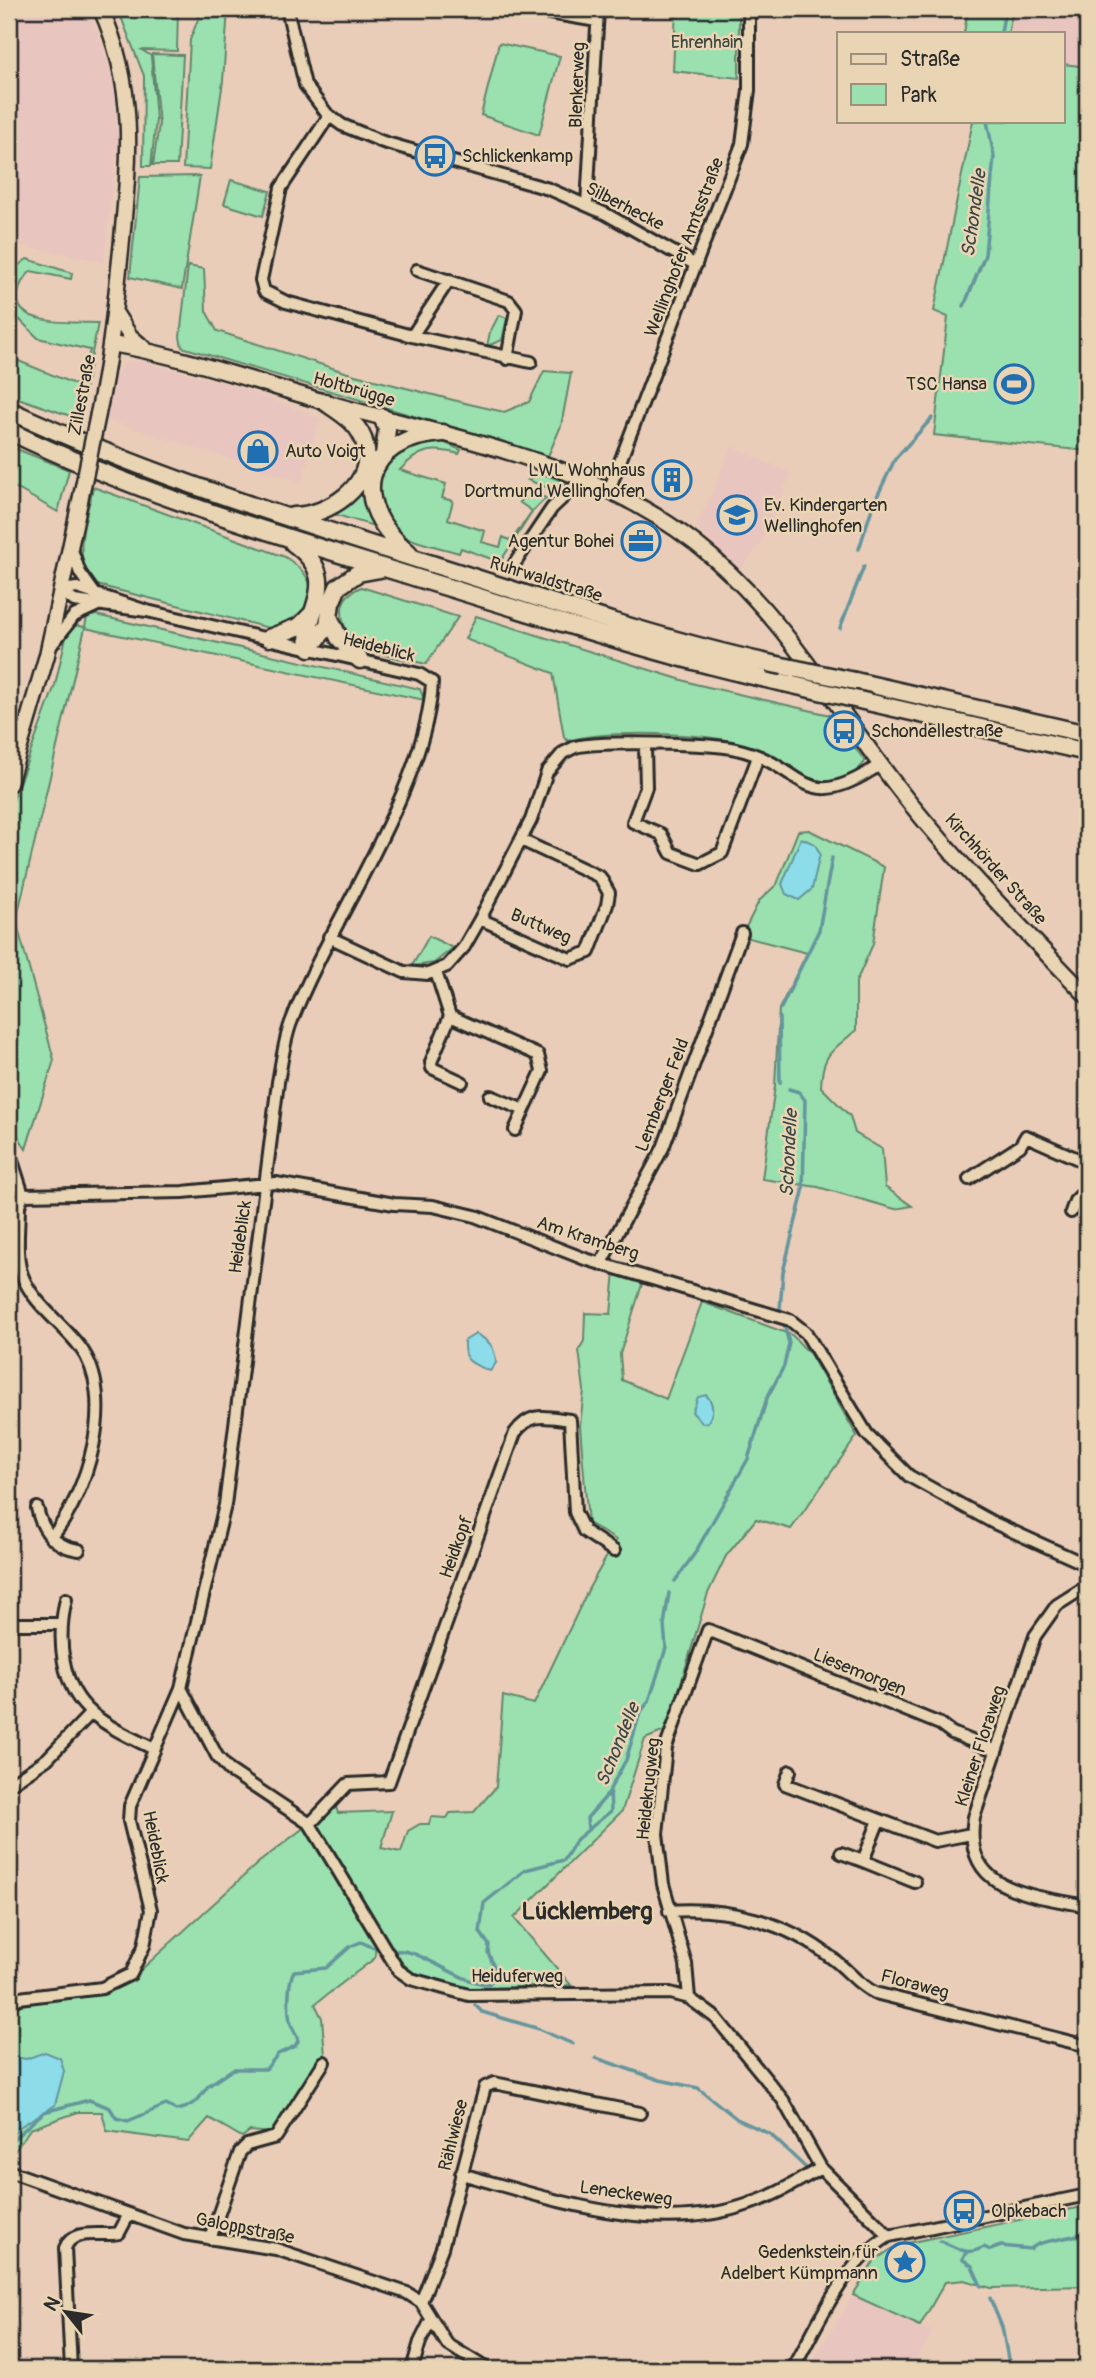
<svg xmlns="http://www.w3.org/2000/svg" width="1096" height="2378" viewBox="0 0 1096 2378" font-family="Pangolin,sans-serif">
	<style>
		.built { fill: #e9c5bf }
		.green { fill: #9ae1af; stroke: #62866d; stroke-width: 2 }
		.water { fill: #8cdce9; stroke: #65959d; stroke-width: 2 }
		.lines { fill: none; stroke-linecap: round; stroke-linejoin: round }
		.stream { stroke: #65959d; stroke-width: 3.5 }
		.minor-casing { stroke: #2b2b2b; stroke-width: 16 }
		.major-casing { stroke: #2b2b2b; stroke-width: 19 }
		.highway-casing { stroke: #2b2b2b; stroke-width: 21 }
		.minor { stroke: #e9d4b3; stroke-width: 10 }
		.major { stroke: #e9d4b3; stroke-width: 14 }
		.highway { stroke: #e9d4b3; stroke-width: 16 }
		.major-bridge-casing { stroke: #2b2b2b; stroke-width: 19; stroke-linecap: butt }
		.highway-bridge-casing { stroke: #2b2b2b; stroke-width: 21; stroke-linecap: butt }
		.major-bridge { stroke: #e9d4b3; stroke-width: 14 }
		.highway-bridge { stroke: #e9d4b3; stroke-width: 16 }
		.labels { text-anchor: middle; stroke-width: 5; stroke-linejoin: round; paint-order: stroke }
		.park-label { font-size: 18px; fill: #3c463f; stroke: #e9d4b3 }
		.street-label { font-size: 18px; fill: #2b2b2b; stroke: #e9d4b3 }
		.poi-label { font-size: 18px; fill: #2b2b2b; stroke: #e9d4b3; text-anchor: start }
		.water-label { font-size: 19px; font-style: italic; fill: #3a4648; stroke: #e9d4b3 }
		.district-label { font-size: 24px; font-weight: bold; fill: #2b2b2b; stroke: #e9d4b3 }
	</style>
	<rect width="100%" height="100%" fill="#e9cdb8"/>
	<filter id="ink" filterUnits="userSpaceOnUse"><feTurbulence type="fractalNoise" baseFrequency=".0143" numOctaves="2"/><feDisplacementMap in="SourceGraphic" scale="14" xChannelSelector="R" yChannelSelector="G"/><feConvolveMatrix kernelMatrix="1 2 1 2 8 2 1 2 1" color-interpolation-filters="sRGB"/></filter>
	<g filter="url(#ink)">
		<path class="built" d="M9,9H88L93,19L117,89L118,135L104,262L9,243Z
			M1013,9H1087V67L1063,64V33H1008Z
			M140,361L234,385L320,418L302,482L107,420L116,374L125,363Z
			M732,447L791,473L760,546L740,569L696,528Z
			M853,2295L933,2332L910,2369L809,2368Z"/>
		<path class="green" d="M118,9H178L177,51L142,50L151,56L156,120L151,166H143L144,76Z
			M202,9H228L223,81L210,169L183,168L190,40Z
			M676,9H739V78L673,71Z
			M968,9H1013L1008,33H964Z
			M499,43L560,56L539,135L481,115Z
			M152,54L183,55L177,165H153L159,124Z
			M1063,64L1087,67V451L934,435L948,317L934,311L973,121H1063Z
			M200,176L182,289L130,277L140,177Z
			M231,180L270,191L263,216L224,204Z
			M27,259L72,273L71,279L31,271C23,279 20,283 18,295C13,327 78,322 98,323L79,419L9,395V357L79,386L90,350L38,338L9,309L11,271Z
			M188,266L204,269L206,311L217,331L351,374L469,404L504,412L529,402L544,371L571,373L561,426L548,456L182,347L180,337Z
			M499,315L507,318L502,340L487,346L490,332Z
			M380,429L377,527L330,513L343,506Z
			M428,442H443L461,450L459,454C433,447 419,449 400,470L446,484L442,498L453,501L448,519L485,531L482,542L500,547L503,537L511,541L532,511L519,502L532,493L546,498L533,511L500,562L461,548L459,553C443,548 410,542 398,532C373,513 371,464 402,450C410,446 420,444 428,442Z
			M9,446L69,470L58,512L9,484Z
			M540,473L565,482L553,490L528,480Z
			M93,487L285,557C326,583 313,606 281,631L93,584C71,552 86,522 93,487Z
			M361,587L458,617L426,664C393,656 342,654 342,611C342,598 350,592 361,587Z
			M96,615L420,689L424,700L85,628L16,921L54,1060L26,1149L9,1121V811L55,685L69,624L85,627L87,617Z
			M476,616L695,684L830,715L865,761C859,772 842,782 829,782C799,781 773,755 745,745C710,732 604,730 568,741L564,737L553,673L465,639Z
			M809,830L884,867L873,944L856,982V1030C833,1051 822,1052 821,1087L850,1116L855,1133L882,1149L885,1187L912,1206L895,1209L818,1187L762,1179L775,1086L779,1009L807,953L749,938L745,929L759,901L777,884L798,831Z
			M429,936L453,948L434,963L412,966Z
			M615,1271L644,1278L620,1354L622,1380L666,1399L702,1302L792,1335L810,1354L857,1436L791,1529L756,1519L726,1556L708,1593L667,1730L645,1739L622,1811L514,1918L571,1985L471,1989L412,1972L376,1937L375,1958L315,2004L322,2018L325,2056L275,2133L250,2131L242,2137L209,2118L188,2142L107,2131L102,2112H78L30,2129L15,2151L9,2150V2003L83,1991L141,1970L258,1863L323,1813L334,1801L338,1813L392,1811L381,1848L401,1852L408,1831L420,1824H429L431,1817L447,1818L450,1813L474,1812L496,1787L503,1696L534,1704L589,1588L616,1540L588,1523L580,1426L584,1390L579,1350L584,1341L585,1313L611,1314Z
			M1087,2206V2286L991,2288L964,2280L945,2282L920,2326L853,2295L875,2260L898,2245Z"/>
		<path class="water" d="M801,838L815,844L820,854L812,889L799,900L786,894L782,884Z
			M476,1334C490,1341 495,1347 496,1363L490,1371C471,1363 463,1362 464,1341Z
			M706,1395C714,1403 714,1412 708,1422L702,1423L692,1412L698,1397Z
			M45,2052L60,2058L64,2071L55,2105L18,2128L9,2141V2056L26,2059Z"/>
		<g class="lines">
			<path class="stream" d="M1001,33L1005,9
				M964,306L985,255L994,156L987,121
				M859,549L873,505L895,459L932,418
				M840,628L864,566
				M781,1008L819,930L832,858
				M779,1016L780,1083
				M780,1309L783,1272L803,1192L805,1100L799,1092L789,1089
				M675,1581L695,1553L748,1459L767,1398L784,1366L789,1343L784,1324
				M588,1830L587,1818L609,1793
				M396,1951C419,1947 459,1984 489,1984L497,1974L488,1952L489,1945L480,1932L484,1903L525,1870L564,1860L577,1839L611,1811L610,1789L626,1760L640,1713L649,1701L666,1648L664,1625L669,1593
				M475,2005L482,2012L536,2028L573,2044
				M596,2058L660,2080L698,2088L737,2119L770,2134L805,2167
				M9,2143L44,2112L89,2100L110,2108L116,2118L128,2121L166,2105L176,2110L185,2108L197,2101L208,2086L233,2069H266L278,2054L295,2046L298,2041C297,2034 293,2031 291,2024C287,2014 288,1980 294,1971L326,1968L351,1946L361,1942L376,1949
				M940,2241C959,2248 965,2257 984,2247L990,2250L1001,2246L1031,2249C1039,2240 1067,2239 1081,2234L1087,2237
				M966,2253L962,2259L972,2266L981,2286
				M990,2298L1002,2327L1010,2369"/>
			<g class="minor-casing">
				<path id="minor" d="M287,9L305,85L327,114L342,125L383,142L549,189L606,214L696,265
					M526,9L597,21
					M329,116L281,188L261,280L264,291L286,302L412,336L531,362
					M587,205L598,9
					M417,270L509,301L516,310L507,359
					M412,336L449,280
					M609,490L742,144L749,90V9
					M71,547L80,573L95,594
					M515,563L552,508L584,478
					M51,646L74,616L98,605
					M645,746L646,787L633,822L661,834L671,853L700,864L722,853L758,757
					M480,919L570,959L589,952L607,905L609,893L600,877L521,840
					M329,937L404,972L428,974L447,966L464,947L480,919L531,820L547,772L563,753L575,747C599,741 711,743 736,749C807,765 800,819 881,764
					M436,972L450,1016L431,1062L432,1068L462,1082
					M450,1016L538,1055L542,1071L515,1130
					M490,1096L524,1110
					M9,1151L23,1195
					M969,1179L1020,1146L1026,1136L1087,1163
					M23,1195L183,1192L276,1183L394,1204L433,1206L475,1216L585,1259L790,1320L806,1333L867,1434L909,1476L994,1523L1087,1565
					M23,1195L19,1206C19,1226 15,1256 22,1275C33,1304 62,1323 80,1347C118,1397 87,1495 51,1538
					M1071,1212L1075,1201L1087,1189
					M601,1263L663,1148L742,933
					M37,1508C42,1531 55,1547 79,1550
					M1087,1586L1057,1605L1035,1636L974,1817C961,1893 1033,1895 1087,1906
					M66,1599C57,1638 60,1687 93,1714C111,1729 134,1739 154,1749
					M9,1624H60
					M181,1688L217,1756L229,1770L310,1824L398,1970L411,1979L469,1995L670,1993L689,1998L716,2018L783,2100L821,2168L889,2236
					M790,1771L785,1784L935,1841L971,1834
					M9,1785L47,1759L91,1713
					M310,1824L348,1784L389,1782L515,1433C531,1411 545,1417 570,1420L575,1512L584,1531L614,1551
					M841,1853L863,1861L879,1820
					M863,1861L915,1882
					M669,1911C728,1907 786,1921 833,1959C848,1970 858,1985 875,1993L1087,2046
					M689,1998L686,1964L663,1884L657,1834L666,1747L708,1630L940,1724L952,1733L996,1751
					M9,2003L19,1998L102,1988L131,1974L144,1946L151,1910L129,1821L130,1806L181,1688L225,1505L278,1082C282,1062 284,1039 292,1020C331,918 427,788 432,682L419,674L147,611L74,601L61,590L77,588L147,611
					M9,2171L184,2234L276,2249L407,2293L421,2302L447,2344L487,2369
					M461,2174C553,2199 655,2237 749,2204C775,2196 798,2181 821,2168
					M210,2239L240,2152L247,2145L276,2137L324,2062
					M421,2302L442,2248L485,2087L494,2083L640,2113
					M71,2369L65,2248C73,2227 101,2237 119,2233L129,2214
					M412,2369L420,2342L430,2322
					M793,2369C819,2323 842,2264 889,2236L1087,2195"/>
			</g>
			<g class="major-casing">
				<path id="major" d="M116,314L130,336L145,349
					M112,344C185,357 254,381 325,402C451,438 589,460 695,543C783,611 840,716 909,802C964,870 1027,933 1087,996
					M98,414C110,359 115,306 121,250C129,163 138,91 101,9
					M9,784L47,655L80,501"/>
			</g>
			<g class="highway-casing">
				<path id="highway" d="M9,410C145,474 288,518 432,564C543,599 654,638 768,663
					M382,417L387,429L384,455
					M9,431C140,495 279,535 417,578C539,615 659,656 784,683
					M293,516C328,516 375,486 365,445C361,424 341,413 325,402
					M293,543C347,582 299,612 310,648
					M409,553C348,503 361,438 443,433
					M330,619L339,638L360,660
					M269,638L300,626L313,613
					M310,648L328,625L331,603L338,587L358,573L380,569
					M855,681L1087,734
					M872,703L1087,752"/>
			</g>
			<use href="#minor" class="minor"/>
			<use href="#major" class="major"/>
			<use href="#highway" class="highway"/>
			<g class="major-bridge-casing">
				<path id="major-bridge" d="M80,501L98,414"/>
			</g>
			<g class="highway-bridge-casing">
				<path id="highway-bridge" d="M768,663L855,681
					M784,683L872,703"/>
			</g>
			<use href="#major-bridge" class="major-bridge"/>
			<use href="#highway-bridge" class="highway-bridge"/>
		</g>
	</g>
	<defs>
		<g id="bus-ring" transform="scale(2.0125)"><circle r="9.5" fill="#e9d4b3" stroke="#1f6fb2" stroke-width="1.5"/><path d="M-5-6H5V4H4V6H2V4H-2V6H-4V4H-5ZM-3.5-4V0h7V-4ZM-3.5 1.2v1.5H-2V1.2ZM2 1.2v1.5H3.5V1.2Z" fill="#1f6fb2"/></g>
		<g id="stadium-ring" transform="scale(2.0125)"><circle r="9.5" fill="#e9d4b3" stroke="#1f6fb2" stroke-width="1.5"/><path d="M0-5a6.5 5 0 1 0 0 10a6.5 5 0 1 0 0-10ZM-3.5-1.8h7v3.6h-7Z" fill="#1f6fb2"/></g>
		<g id="shop-ring" transform="scale(2.0125)"><circle r="9.5" fill="#e9d4b3" stroke="#1f6fb2" stroke-width="1.5"/><path d="M-5-2.5h2.3a2.7 3.5 0 0 1 5.4 0H5L5.5 6h-11ZM-1.5-2.5h3a1.5 2.3 0 0 0-3 0Z" fill="#1f6fb2"/></g>
		<g id="building-ring" transform="scale(2.0125)"><circle r="9.5" fill="#e9d4b3" stroke="#1f6fb2" stroke-width="1.5"/><path d="M-4-6H4V6H1V3H-1V6H-4ZM-2.5-4.3h1.7v1.8h-1.7ZM.8-4.3h1.7v1.8H.8ZM-2.5-1h1.7V.8h-1.7ZM.8-1h1.7V.8H.8Z" fill="#1f6fb2"/></g>
		<g id="school-ring" transform="scale(2.0125)"><circle r="9.5" fill="#e9d4b3" stroke="#1f6fb2" stroke-width="1.5"/><path d="M0-5L7-2L0 1L-7-2ZM-4 1L0 2.5L4 1V4Q0 6-4 4Z" fill="#1f6fb2"/></g>
		<g id="office-ring" transform="scale(2.0125)"><circle r="9.5" fill="#e9d4b3" stroke="#1f6fb2" stroke-width="1.5"/><path d="M-6-3h4V-5.5h4V-3h4V5H-6ZM-1-4.5V-3h2v-1.5ZM-6 0V1H6V0Z" fill="#1f6fb2"/></g>
		<g id="sight-ring" transform="scale(2.0125)"><circle r="9.5" fill="#e9d4b3" stroke="#1f6fb2" stroke-width="1.5"/><path d="M0-6L1.8-2.2L6-1.7L2.9 1.2L3.7 5.4L0 3.3L-3.7 5.4L-2.9 1.2L-6-1.7L-1.8-2.2Z" fill="#1f6fb2"/></g>
	</defs>
	<g fill-rule="evenodd">
		<use href="#bus-ring" x="435" y="156"/>
		<use href="#stadium-ring" x="1014" y="384"/>
		<use href="#shop-ring" x="258" y="451"/>
		<use href="#building-ring" x="672" y="480"/>
		<use href="#school-ring" x="737" y="515"/>
		<use href="#office-ring" x="641" y="541"/>
		<use href="#bus-ring" x="844" y="731"/>
		<use href="#bus-ring" x="964" y="2211"/>
		<use href="#sight-ring" x="905" y="2262"/>
	</g>
	<g class="labels">
		<g class="park-label">
			<text x="707" y="48">Ehrenhain</text>
		</g>
		<g class="street-label">
			<text transform="translate(577 85) rotate(-88)" y="6">Blenkerweg</text>
			<text transform="translate(625 206) rotate(27)" y="6">Silberhecke</text>
			<text transform="translate(684 247) rotate(-69)" y="6">Wellinghofer Amtsstraße</text>
			<text transform="translate(354 389) rotate(16)" y="6">Holtbrügge</text>
			<text transform="translate(82 395) rotate(-79)" y="6">Zillestraße</text>
			<text transform="translate(546 579) rotate(17)" y="6">Ruhrwaldstraße</text>
			<text transform="translate(379 647) rotate(14)" y="6">Heideblick</text>
			<text transform="translate(996 869) rotate(48)" y="6">Kirchhörder Straße</text>
			<text transform="translate(541 926) rotate(23)" y="6">Buttweg</text>
			<text transform="translate(662 1095) rotate(-69)" y="6">Lemberger Feld</text>
			<text transform="translate(240 1237) rotate(-82)" y="6">Heideblick</text>
			<text transform="translate(588 1238) rotate(18)" y="6">Am Kramberg</text>
			<text transform="translate(456 1547) rotate(-70)" y="6">Heidkopf</text>
			<text transform="translate(860 1672) rotate(22)" y="6">Liesemorgen</text>
			<text transform="translate(980 1746) rotate(-72)" y="6">Kleiner Floraweg</text>
			<text transform="translate(648 1789) rotate(-84)" y="6">Heidekrugweg</text>
			<text transform="translate(156 1847) rotate(79)" y="6">Heideblick</text>
			<text x="517" y="1982">Heiduferweg</text>
			<text transform="translate(915 1984) rotate(15)" y="6">Floraweg</text>
			<text transform="translate(453 2135) rotate(-76)" y="6">Rählwiese</text>
			<text transform="translate(626 2193) rotate(8)" y="6">Leneckeweg</text>
			<text transform="translate(245 2228) rotate(11)" y="6">Galoppstraße</text>
		</g>
		<g class="poi-label">
			<text x="462" y="162">Schlickenkamp</text>
			<text x="987" y="390" text-anchor="end">TSC Hansa</text>
			<text x="285" y="457">Auto Voigt</text>
			<text x="645" y="476" text-anchor="end">LWL Wohnhaus<tspan x="645" dy="21">Dortmund Wellinghofen</tspan></text>
			<text x="764" y="511">Ev. Kindergarten<tspan x="764" dy="21">Wellinghofen</tspan></text>
			<text x="614" y="547" text-anchor="end">Agentur Bohei</text>
			<text x="871" y="737">Schondellestraße</text>
			<text x="991" y="2217">Olpkebach</text>
			<text x="878" y="2258" text-anchor="end">Gedenkstein für<tspan x="878" dy="21">Adelbert Kümpmann</tspan></text>
		</g>
		<g class="water-label">
			<text transform="translate(973 213) rotate(-82)" y="7">Schondelle</text>
			<text transform="translate(788 1153) rotate(-87)" y="7">Schondelle</text>
			<text transform="translate(617 1744) rotate(-68)" y="7">Schondelle</text>
		</g>
		<g class="district-label">
			<text x="587" y="1919">Lücklemberg</text>
		</g>
	</g>
	<rect width="1096" height="2378" fill="none" stroke="#e9d4b3" stroke-width="35"/>
	<rect x="18" y="18" width="1061" height="2343" fill="none" stroke="#2b2b2b" stroke-width="2.5" filter="url(#ink)"/>
	<rect x="837" y="32" width="228" height="91" fill="#e9d4b3" stroke="#9d907d" stroke-width="2"/>
	<rect x="851" y="54" width="35" height="10" fill="#e9d4b3" stroke="#9d907d" stroke-width="2"/>
	<text x="900" y="66" font-size="21" fill="#2b2b2b">Straße</text>
	<rect x="851" y="84" width="35" height="21" fill="#9ae1af" stroke="#9d907d" stroke-width="2"/>
	<text x="900" y="102" font-size="21" fill="#2b2b2b">Park</text>
	<g transform="translate(66 2312) rotate(300)" stroke="#e9d4b3" stroke-width="5" paint-order="stroke">
	<path d="M0-5L12 26L0 18L-12 26Z" fill="#2b2b2b"/>
	<text y="-10" font-size="19" font-weight="bold" text-anchor="middle" fill="#2b2b2b">N</text>
	</g>
</svg>
